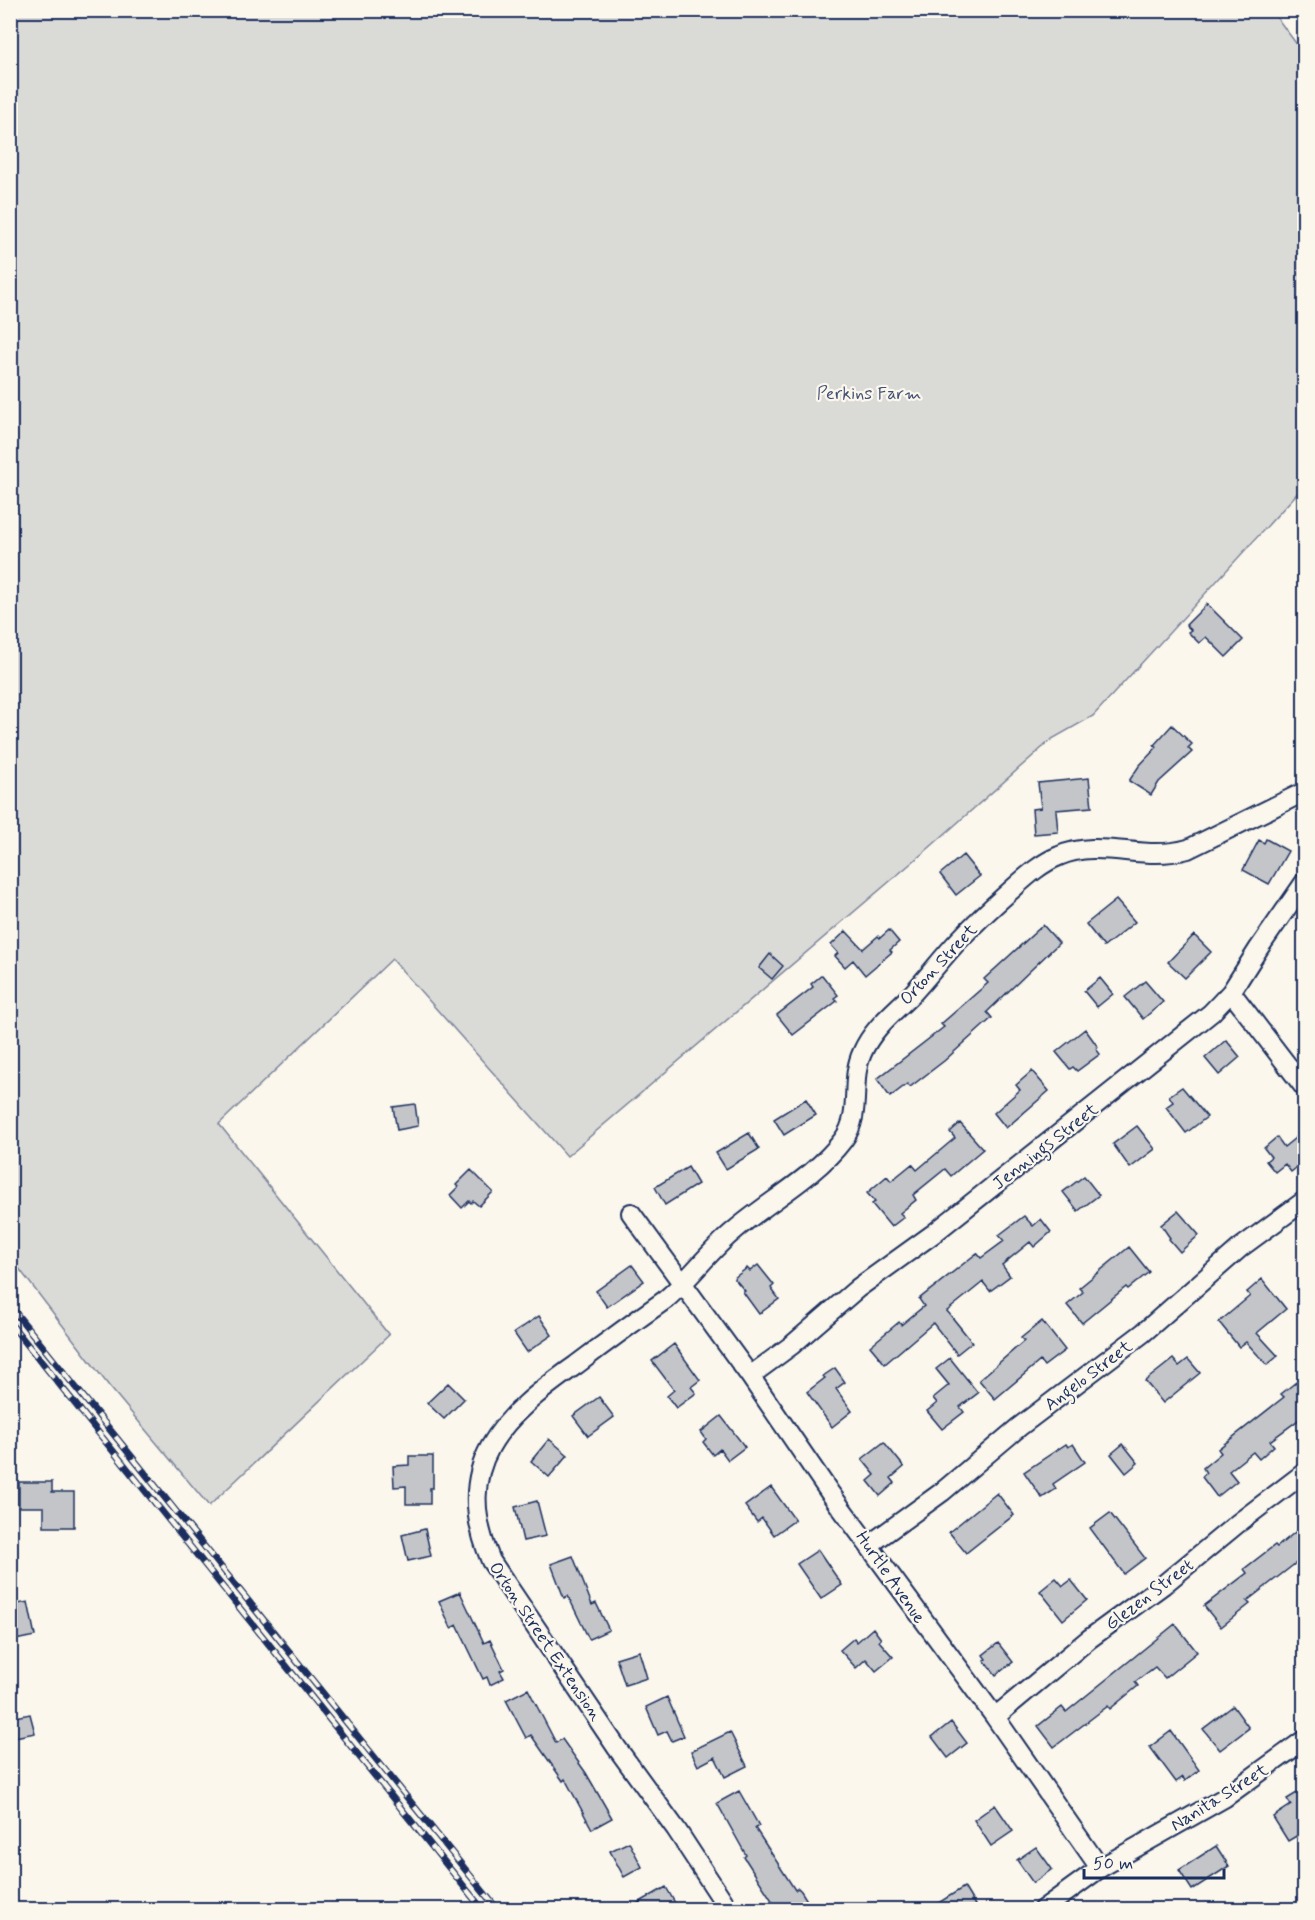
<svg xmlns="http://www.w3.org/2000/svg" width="1315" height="1920" viewBox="0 0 1315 1920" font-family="Mynerve,sans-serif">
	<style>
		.green { fill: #dadad7; stroke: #7a849a; stroke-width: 1.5 }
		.building { fill: #c3c5c9; stroke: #1b2f5e; stroke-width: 1.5 }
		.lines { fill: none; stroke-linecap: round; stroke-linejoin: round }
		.minor-casing { stroke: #1b2f5e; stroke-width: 22 }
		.minor { stroke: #fbf7ec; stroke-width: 18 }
		.rail-casing { stroke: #1b2f5e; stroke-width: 7 }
		.rail { stroke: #fbf7ec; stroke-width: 4.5; stroke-dasharray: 14; stroke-linecap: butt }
		.labels { text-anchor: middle; stroke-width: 4.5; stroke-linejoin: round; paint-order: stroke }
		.park-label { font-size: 18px; fill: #415176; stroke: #fbf7ec }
		.street-label { font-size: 18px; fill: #1b2f5e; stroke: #fbf7ec }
	</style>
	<rect width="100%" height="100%" fill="#fbf7ec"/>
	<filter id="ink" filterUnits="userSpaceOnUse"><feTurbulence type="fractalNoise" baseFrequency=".0167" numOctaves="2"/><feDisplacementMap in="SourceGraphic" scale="12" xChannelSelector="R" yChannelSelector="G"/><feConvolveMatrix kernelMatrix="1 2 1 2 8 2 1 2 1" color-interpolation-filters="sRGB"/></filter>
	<g filter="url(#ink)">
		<path class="green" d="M11,11H1272L1304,54V486L1093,716L1052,739L929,848L567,1156L392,959L219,1124L389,1335L209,1506L109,1386L11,1258Z"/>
		<path class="building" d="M1207,604L1243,640L1226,657L1206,637L1199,643L1188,632L1191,630L1186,625Z
			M1172,725L1192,744L1188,748L1192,752L1159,782L1151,795L1129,781L1139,766L1157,747L1154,745Z
			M1089,778L1092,807L1056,810L1058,832L1034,834L1032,809L1041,808L1038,783Z
			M1266,839L1288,851L1269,884L1243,870L1259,840L1264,843Z
			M963,855L980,876L956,895L940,874Z
			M1116,900L1135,922L1104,947L1086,924Z
			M1043,925L1059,943L987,1012L992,1018L944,1061L910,1087L907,1084L890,1097L877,1079L944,1027L941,1024L988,983L984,979Z
			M889,930L899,942L890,950L892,952L865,975L853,960L845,967L835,956L838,953L831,945L846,931L863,949L878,936L880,938Z
			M1194,935L1211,952L1185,978L1168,962Z
			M770,954L783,966L772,979L759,968Z
			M822,975L838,995L834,998L837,1001L793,1035L777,1015L813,987L811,984Z
			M1100,978L1113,994L1097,1007L1084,991Z
			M1145,981L1163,1002L1143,1019L1125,997Z
			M1085,1029L1098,1047L1096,1049L1100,1054L1077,1071L1073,1067L1070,1069L1056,1052Z
			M1226,1040L1240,1057L1219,1075L1205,1058Z
			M1032,1071L1049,1091L1006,1128L994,1113L1020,1090L1016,1085Z
			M1182,1087L1207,1117L1186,1133L1166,1107L1173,1102L1169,1096Z
			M806,1099L816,1115L784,1135L774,1119Z
			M415,1104L418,1126L397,1130L393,1107Z
			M960,1123L983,1149L951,1176L945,1169L913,1195L916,1200L900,1213L904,1217L891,1227L872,1204L875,1202L867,1193L887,1176L891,1181L912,1164L917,1170L955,1138L950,1132Z
			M1137,1126L1155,1149L1130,1168L1113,1144Z
			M1305,1130V1161L1291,1172L1285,1164L1275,1172L1266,1161L1271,1157L1264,1148L1277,1137L1284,1147Z
			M749,1133L759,1149L726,1169L716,1153Z
			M688,1167L698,1184L665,1205L655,1187Z
			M471,1170L493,1192L479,1206L473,1201L471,1203L469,1201L462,1208L450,1195L458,1187L456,1185Z
			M1084,1176L1099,1195L1078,1211L1063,1192Z
			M1178,1211L1199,1235L1180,1252L1169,1239L1170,1238L1161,1225Z
			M1024,1216L1033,1226L1041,1219L1051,1232L1034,1247L1030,1242L1002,1265L1010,1276L990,1291L983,1282L947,1311L972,1342L957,1354L933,1323L885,1364L870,1346L899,1322L901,1325L924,1306L919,1299L977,1253L981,1258L1004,1241L999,1235Z
			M1129,1247L1149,1272L1128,1289L1126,1287L1082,1323L1067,1305L1083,1292L1079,1288Z
			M632,1265L644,1281L607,1307L596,1291Z
			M758,1265L774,1285L771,1288L779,1299L759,1314L743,1292L745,1291L734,1278L747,1268L750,1271Z
			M1262,1279L1286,1309L1257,1333L1278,1356L1267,1365L1246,1342L1239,1347L1219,1322L1250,1296L1247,1292Z
			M539,1316L552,1335L527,1352L514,1333Z
			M1042,1321L1065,1350L1044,1366L1040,1361L995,1399L979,1380L1024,1341L1021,1338Z
			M674,1344L700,1380L691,1387L696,1393L676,1408L667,1396L674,1390L652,1361Z
			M950,1358L978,1393L960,1407L964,1412L942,1429L927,1411L937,1403L933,1398L949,1385L936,1369Z
			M1173,1359L1179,1366L1188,1359L1200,1373L1163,1403L1145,1381Z
			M835,1368L845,1382L836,1389L852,1411L832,1427L807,1392L825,1378L823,1376Z
			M1305,1375V1415L1270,1441L1274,1446L1259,1459L1253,1452L1229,1471L1237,1481L1217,1497L1202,1477L1206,1473L1203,1468L1221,1453L1218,1449L1284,1397L1281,1394Z
			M448,1383L464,1399L444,1419L427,1403Z
			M599,1397L614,1417L588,1436L573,1416Z
			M721,1416L745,1447L728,1460L720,1449L713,1455L703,1442L706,1439L701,1432Z
			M549,1439L568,1455L549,1477L531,1461Z
			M884,1442L904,1467L891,1478L895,1483L880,1496L868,1481L875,1475L862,1459Z
			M1066,1444L1068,1447L1073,1444L1085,1462L1053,1484L1056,1489L1042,1498L1024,1472Z
			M1123,1444L1138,1463L1126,1473L1111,1454Z
			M409,1456H433V1488H430V1504H406V1486L394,1487L393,1466L409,1465Z
			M19,1482H52V1492H74V1527H44V1507H19Z
			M771,1487L795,1520L774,1535L762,1518L757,1522L745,1506Z
			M997,1493L1014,1515L966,1553L949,1532Z
			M537,1501L546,1536L523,1541L515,1507Z
			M1110,1513L1145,1558L1124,1574L1090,1528Z
			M1305,1524V1556L1247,1601L1250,1604L1221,1627L1204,1606L1247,1573L1244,1569L1275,1545L1277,1547Z
			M425,1529L431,1556L408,1561L402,1535Z
			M818,1550L842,1585L821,1599L797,1564Z
			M573,1556L592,1605L596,1603L609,1630L589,1639L568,1596L564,1598L551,1564Z
			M1056,1578L1063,1586L1071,1580L1087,1600L1063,1620L1040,1591Z
			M460,1592L484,1643L490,1640L504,1669L500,1671L504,1678L490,1685L487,1677L483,1679L457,1625L451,1628L439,1601Z
			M28,1602L35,1636L10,1641V1612L14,1611L12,1605Z
			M1175,1624L1197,1652L1165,1678L1155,1667L1135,1682L1138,1686L1110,1709L1108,1706L1054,1747L1038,1726L1062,1707L1066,1712Z
			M873,1628L881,1639L879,1641L893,1657L876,1671L866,1659L856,1668L840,1650L854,1638L857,1642Z
			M998,1643L1013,1662L996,1675L984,1660L986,1659L983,1655Z
			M639,1651L647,1678L625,1685L616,1658Z
			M528,1689L556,1743L562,1739L586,1773L612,1818L592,1829L565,1779L563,1781L531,1735L526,1738L506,1700Z
			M667,1697L684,1736L672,1741L667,1731L658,1735L646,1707Z
			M1233,1706L1249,1728L1220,1750L1203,1729Z
			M30,1714L35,1733L10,1738V1718Z
			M951,1722L967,1743L948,1758L932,1737Z
			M1171,1731L1199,1770L1185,1781L1183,1777L1176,1782L1150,1747Z
			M730,1732L747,1766L725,1777L715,1757L698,1766L691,1751Z
			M1305,1788V1831L1288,1841L1273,1817L1291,1805L1287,1799Z
			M739,1791L759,1826L755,1828L795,1890L798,1888L801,1891L813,1910H778L744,1857L746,1855L717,1803Z
			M995,1805L1013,1831L991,1846L974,1820Z
			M629,1842L642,1867L624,1877L610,1851Z
			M1216,1846L1229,1866L1192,1890L1179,1870Z
			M1036,1847L1052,1869L1033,1883L1017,1860Z
			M666,1887L679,1910H626Z
			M964,1887L978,1910H927Z"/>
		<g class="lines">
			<g class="minor-casing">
				<path id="minor" d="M1231,992L1304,1087
					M631,1213L750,1376L830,1493L995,1717L1100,1868
					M750,1376L792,1345L858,1288L933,1234L1211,1013L1231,992L1259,948L1304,883
					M869,1545L942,1492L1019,1427L1143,1333L1240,1248L1304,1201
					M995,1717L1089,1639L1163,1585L1237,1524L1304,1473
					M729,1910L676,1829L617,1748L491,1561C450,1465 502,1417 576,1365C605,1343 635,1321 665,1300C691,1278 709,1251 735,1230C770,1200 815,1177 843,1140C863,1114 849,1081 862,1053C873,1028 893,1013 911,995C928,977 942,958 959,940C974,924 991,908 1008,893C1024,879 1039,864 1059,856C1101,838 1142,862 1188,849L1304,792
					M1042,1910L1100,1868L1224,1798L1304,1740"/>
			</g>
			<use href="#minor" class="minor"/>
			<g class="rail-casing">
				<path id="rail" d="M10,1306L498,1910
					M10,1323L483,1910"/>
			</g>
			<use href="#rail" class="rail"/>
		</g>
	</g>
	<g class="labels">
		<g class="park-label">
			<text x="869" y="399">Perkins Farm</text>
		</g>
		<g class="street-label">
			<text transform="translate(938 964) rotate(-47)" y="6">Orton Street</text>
			<text transform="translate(1045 1146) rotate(-38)" y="6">Jennings Street</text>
			<text transform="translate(1088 1375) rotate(-37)" y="6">Angelo Street</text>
			<text transform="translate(891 1577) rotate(55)" y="6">Hurtle Avenue</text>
			<text transform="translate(1149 1594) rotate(-37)" y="6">Glezen Street</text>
			<text transform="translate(546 1641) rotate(56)" y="6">Orton Street Extension</text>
			<text transform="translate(1219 1797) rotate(-32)" y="6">Nanita Street</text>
		</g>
	</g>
	<rect width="1315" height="1920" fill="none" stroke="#fbf7ec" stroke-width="36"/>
	<rect x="18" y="18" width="1279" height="1884" fill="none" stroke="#1b2f5e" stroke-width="2" filter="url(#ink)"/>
	<path d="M1084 1869v9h140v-9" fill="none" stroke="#1b2f5e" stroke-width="3"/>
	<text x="1093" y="1869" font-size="18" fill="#1b2f5e" stroke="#fbf7ec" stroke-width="4.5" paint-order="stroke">50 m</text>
</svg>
